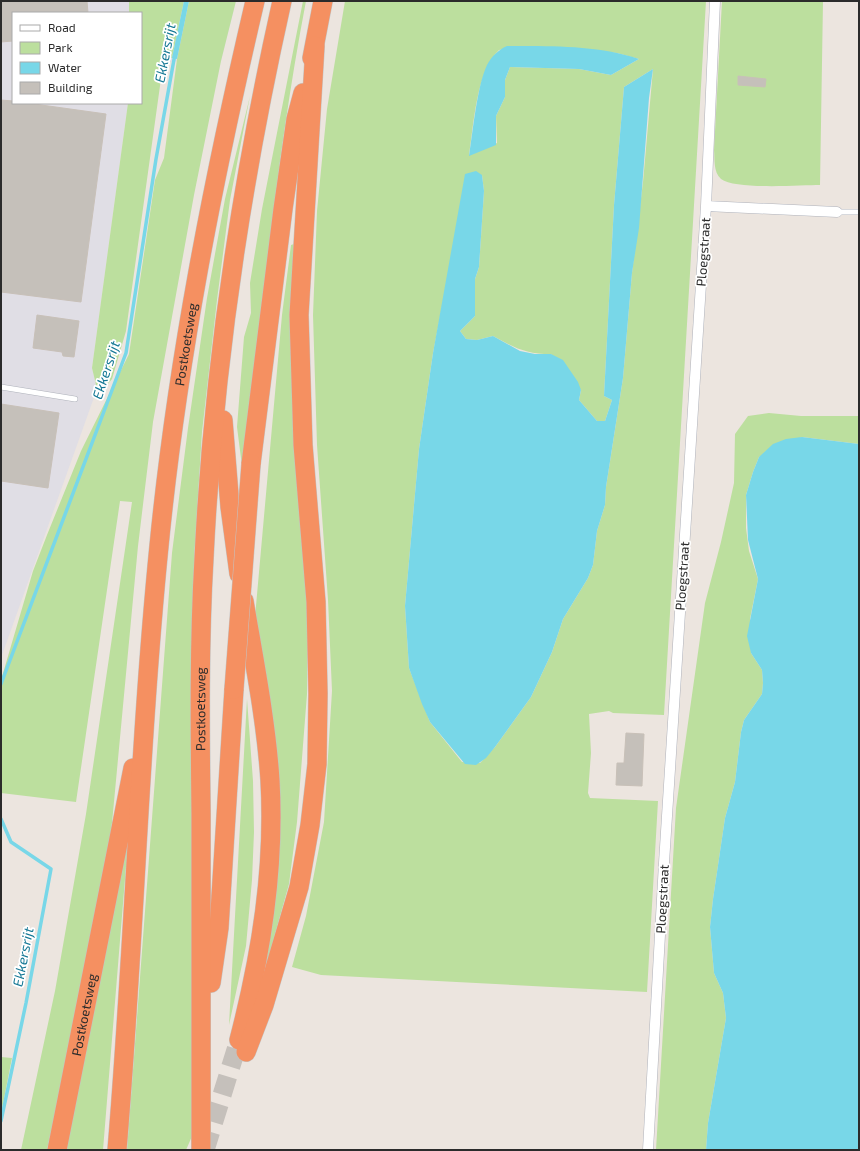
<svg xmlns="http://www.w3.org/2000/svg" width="860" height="1151" viewBox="0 0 860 1151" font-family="'Exo 2',sans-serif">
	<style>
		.industrial { fill: #e0dee5 }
		.green { fill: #bcdf9e; fill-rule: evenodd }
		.water { fill: #78d7e8 }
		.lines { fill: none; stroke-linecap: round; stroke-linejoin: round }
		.stream { stroke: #78d7e8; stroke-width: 3.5 }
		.building { fill: #c5c0ba; stroke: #c8c0b8 }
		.highway-tunnel { stroke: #c5c0bb; stroke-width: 19; stroke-dasharray: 19 10; stroke-linecap: butt }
		.lane-casing { stroke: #afb2bb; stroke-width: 6 }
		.street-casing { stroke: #afb2bb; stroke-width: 11 }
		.highway-casing { stroke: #c4c4c4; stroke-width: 20 }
		.lane { stroke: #fff; stroke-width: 5 }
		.street { stroke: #fff; stroke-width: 10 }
		.highway { stroke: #f59061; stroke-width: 19 }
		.highway-bridge-casing { stroke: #c4c4c4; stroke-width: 20; stroke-linecap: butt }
		.highway-bridge { stroke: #f59061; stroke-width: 19 }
		.labels { text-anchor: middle; stroke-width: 3.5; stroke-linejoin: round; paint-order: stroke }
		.street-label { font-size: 13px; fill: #2b2b2b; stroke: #fff }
		.water-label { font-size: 14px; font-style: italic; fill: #157895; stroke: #fff }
	</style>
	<rect width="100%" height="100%" fill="#ece5df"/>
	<path class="industrial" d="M1,1H236L221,61L141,62V13H13V103H128L92,368L97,389L1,658Z"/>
	<path class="green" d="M129,1H184L172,58L164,57L126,331L112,379L103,390L97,389L92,368L128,103H141V13H129Z
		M189,1H236L221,61L194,195L153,422L138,546L109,855L103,889L47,1150H21L55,991L86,814L132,502L120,501L76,802L1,793V680L33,571L47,535L81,451L129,354L155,180L164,158L177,59Z
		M303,1H306C276,157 262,316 243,474L237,427L244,337L251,313L250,283L262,209Z
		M345,1H706L664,715L613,713L609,711L589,714L591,753L588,793L590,798L658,801L647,992L321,975L292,967L306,916L324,822L332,691L328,600L317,445L313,315L317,211L327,109ZM526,46L617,53L639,59L611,75L579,69L510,67L505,80V97L496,116L497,143L469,155C474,124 476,72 499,50ZM653,69L643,182L632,273L623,378L606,487L605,505L597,531L593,565L588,578L563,619L552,652L531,697L495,747L480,763L462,762L430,722L409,668L405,606L419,449L433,353L446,286L482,175L484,191L479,267L475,279V316L460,331L466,339L477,340L493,336C515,348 526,354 551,354L581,390L579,400L597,421H605L612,400L604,396L614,205L624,87Z
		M722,1H823L820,185C800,185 736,190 721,179C713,172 715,159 714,150Z
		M250,96L230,200L217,300L202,432L194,560L193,1134L186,1150H127L172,553L188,428L207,298L225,199Z
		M294,244L291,316L308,602L307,694L297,822L289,884L265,970L266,950L277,882L255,617L282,315L291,245Z
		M769,413L801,416H859V444L802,437L759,457L753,472L746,495V528L749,551L758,579L750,619L751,653L762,670L763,683L762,694L744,720L741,732L735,782L725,818L713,899L710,927L714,973L723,993L726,1018L708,1123L706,1150H656L676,808L705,603L721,542L734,483L735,434L748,416Z
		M247,699L253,781L254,832L252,880L246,946L229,1025Z
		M131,805L103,1150H65Z
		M1,1057L12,1058L1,1114Z"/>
	<path class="water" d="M184,1H189L177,59L172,58Z
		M507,46C550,46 598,45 639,59L611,75L579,69L510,67L505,80V97L496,116V145L469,156C473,131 477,86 487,65C492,56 498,50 507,46Z
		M653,69L649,98L639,228L632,273L623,378L606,487L605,505L597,531L593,565L588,578L563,619L552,652L531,697L495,747L486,758L476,765L465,764L430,722L422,704L409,668L405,606L419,449L433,353L465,174L476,171L482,175L484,191L479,267L475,279V316L460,331L466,339L477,340L493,336L520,351L535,354H551L563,360L578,382L581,390L579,400L597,421H605L612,400L604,396L614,205L624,87Z
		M802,437L859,444V1150H706L708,1123L726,1018L723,993L714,973L710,927L713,899L725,818L735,782L741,732L744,720L762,694L763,683L762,670L751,653L747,636L758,579L748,540L746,495L753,472L759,457L773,444L786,439Z"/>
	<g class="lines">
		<path class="stream" d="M1,684L126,353L156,159L175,54
			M1,819L11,842L51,869L26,1003L1,1121"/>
	</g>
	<path class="building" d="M1,1H87L88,13H13V41L1,42Z
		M738,76L766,79L765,87L738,85Z
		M1,100L13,101V103H27L106,114L81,302L1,292Z
		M37,315L79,321L74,357L63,356L62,352L33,348Z
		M1,404L59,413L48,488L1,481Z
		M626,733L644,734L642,786L616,785L617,763H624Z"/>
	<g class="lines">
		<path class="highway-tunnel" d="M205,1150L239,1040"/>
		<g class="lane-casing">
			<path id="lane" d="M837,212H859
				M1,387L75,399"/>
		</g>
		<g class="street-casing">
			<path id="street" d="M706,206L837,212
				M648,1150L664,863L706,206L715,1"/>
		</g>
		<g class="highway-casing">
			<g id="highway">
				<path d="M312,58L323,1"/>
				<path d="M223,420L230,507L239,574"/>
				<path d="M251,464L283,209L296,119L303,93"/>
				<path d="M211,983L219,928L234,689"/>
				<path d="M239,1040C261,955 275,869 270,780C266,720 254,660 244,601"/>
				<path d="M246,1052L264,1005L299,887L310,825L317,764L318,694L316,602L303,445L299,315L315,46"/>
				<path id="s1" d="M57,1150L133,768"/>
				<path id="s2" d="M117,1150C134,949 139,747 159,546C177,362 213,180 255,1"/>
				<path id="s3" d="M201,1150C201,1038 201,926 201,813C200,728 199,643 204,558C213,370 241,184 282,1"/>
			</g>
		</g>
		<use href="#lane" class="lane"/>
		<use href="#street" class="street"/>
		<use href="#highway" class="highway"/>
		<g class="highway-bridge-casing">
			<path id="highway-bridge" d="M234,689L251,464"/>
		</g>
		<use href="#highway-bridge" class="highway-bridge"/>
	</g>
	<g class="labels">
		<g class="street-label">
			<text transform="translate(703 252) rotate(-86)" y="5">Ploegstraat</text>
			<text dy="5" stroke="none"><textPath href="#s2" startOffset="809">Postkoetsweg</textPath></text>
			<text transform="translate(682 576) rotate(-86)" y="5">Ploegstraat</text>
			<text dy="5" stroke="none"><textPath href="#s3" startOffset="441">Postkoetsweg</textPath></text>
			<text transform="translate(662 899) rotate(-87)" y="5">Ploegstraat</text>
			<text dy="5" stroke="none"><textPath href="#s1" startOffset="138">Postkoetsweg</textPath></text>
		</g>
		<g class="water-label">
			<text transform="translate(165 53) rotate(-79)" y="5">Ekkersrijt</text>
			<text transform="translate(106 370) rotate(-72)" y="5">Ekkersrijt</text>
			<text transform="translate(23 957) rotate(-79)" y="5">Ekkersrijt</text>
		</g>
	</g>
	<rect width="860" height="1151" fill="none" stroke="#2b2b2b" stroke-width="4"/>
	<rect x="12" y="12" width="130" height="92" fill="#ffffff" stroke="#aaaaaa"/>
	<rect x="20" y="25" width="20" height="6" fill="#ffffff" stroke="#aaaaaa"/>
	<text x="48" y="32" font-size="12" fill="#2b2b2b">Road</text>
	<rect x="20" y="42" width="20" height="12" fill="#bcdf9e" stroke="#aaaaaa"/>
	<text x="48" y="52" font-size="12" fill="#2b2b2b">Park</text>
	<rect x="20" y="62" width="20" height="12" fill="#78d7e8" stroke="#aaaaaa"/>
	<text x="48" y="72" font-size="12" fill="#2b2b2b">Water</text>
	<rect x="20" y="82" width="20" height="12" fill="#c5c0ba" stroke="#aaaaaa"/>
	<text x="48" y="92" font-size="12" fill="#2b2b2b">Building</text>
</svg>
